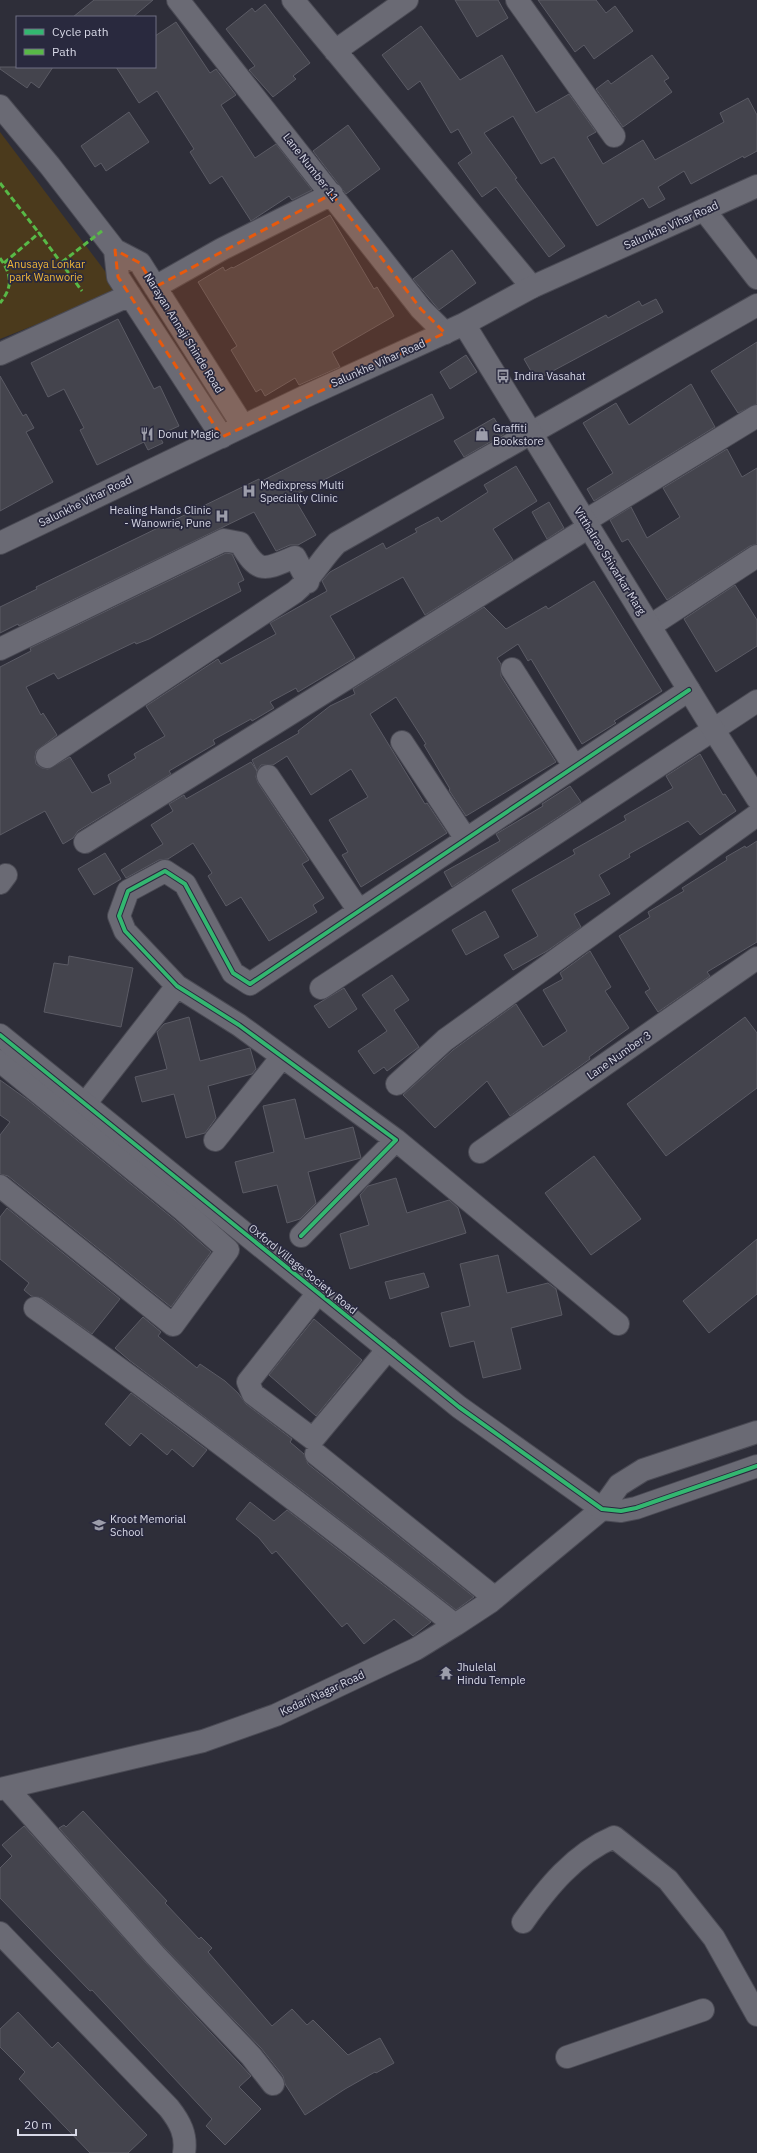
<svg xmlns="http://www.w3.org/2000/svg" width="757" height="2153" viewBox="0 0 757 2153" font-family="'IBM Plex Sans',sans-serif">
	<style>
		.green { fill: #4b3a1c }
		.building { fill: #44444d; stroke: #5b5b65 }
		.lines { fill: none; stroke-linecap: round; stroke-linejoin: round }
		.minor-casing { stroke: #4a4a54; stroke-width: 24 }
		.tertiary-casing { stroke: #4a4a54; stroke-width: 24 }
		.minor { stroke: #6a6a74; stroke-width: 22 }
		.tertiary { stroke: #6a6a74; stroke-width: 22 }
		.quiet { stroke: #58b947; stroke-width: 3; stroke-dasharray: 6 3; stroke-linecap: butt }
		.cycleway-casing { stroke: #29293e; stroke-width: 6 }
		.cycleway { stroke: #33b770; stroke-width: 4 }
		.marked { fill: #e8590c; fill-opacity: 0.2; stroke: #e8590c; stroke-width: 3; stroke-dasharray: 8 5; stroke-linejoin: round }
		.labels { text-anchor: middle; stroke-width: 3.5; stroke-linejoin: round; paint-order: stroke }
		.street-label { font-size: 11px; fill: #d8d9e7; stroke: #29293e }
		.park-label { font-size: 11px; fill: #f1b637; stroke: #29293e }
		.poi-label { font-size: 11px; fill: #d8d9e7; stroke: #29293e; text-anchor: start }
	</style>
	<rect width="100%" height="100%" fill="#2e2e39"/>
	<path class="green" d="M0,132L120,291L0,339Z"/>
	<path class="building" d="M94,0H153L133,17H73Z
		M455,0H498L508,18L477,37Z
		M538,0H596L606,13L615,6L633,31L594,59L584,45L575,52Z
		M265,4L310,63L293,76L296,79L273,97L249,70L255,66L226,29L252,8L255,12Z
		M176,22L210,73L216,69L236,95L221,105L255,158L276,144L312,190L292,200L289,196L251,221L222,176L210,184L190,152L194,149L157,91L139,103L116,67H155V36Z
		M421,26L460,80L502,55L536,113L569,94L596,132L587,137L603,164L643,140L655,160L724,122L720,113L748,98L757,115V151L744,158L743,156L691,184L684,171L658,187L665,199L649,208L643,198L597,226L554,157L541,164L513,116L484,133L517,178L515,179L565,246L549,257L496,187L482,197L458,163L472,153L458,129L451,133L420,81L408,90L382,55Z
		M652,55L669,78L664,81L672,92L623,127L596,89L608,80L611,84Z
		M0,67H53L39,88L31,82L27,88L0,69Z
		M129,112L149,142L106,171L101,163L95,167L81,146Z
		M348,125L380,169L346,194L313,151Z
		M330,215L374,289L377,287L394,316L332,352L340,367L299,385L295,378L265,396L261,389L256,392L231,350L237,346L198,282L223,267L225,271L232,267L233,268Z
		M452,250L476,283L439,310L413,279Z
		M656,299L663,312L536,380L524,359L606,315L608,318L639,301L642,306Z
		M118,319L154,389L160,386L179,426L159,435L163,443L148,450L144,442L97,465L80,430L84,428L64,389L48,397L31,363Z
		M757,342V404L738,413L711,371Z
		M466,355L477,372L450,389L440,372Z
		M0,376L23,416L26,414L34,428L26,432L53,482L0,511Z
		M691,384L715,427L594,501L587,489L613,473L583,423L616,403L629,425Z
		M432,394L444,418L293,496L316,535L298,545H290L276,551L254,512L19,626L18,624L0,633V607L37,589L36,587L259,479L260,482Z
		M494,418L504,434L464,457L454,441Z
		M727,449L742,477L757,468V544L750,546L667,600L628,539L622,542L610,520L631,507L647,538L680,517L663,488Z
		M516,466L537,501L493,529L513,560L425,615L403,577L330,616L355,658L298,692L296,688L270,702L274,708L252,721L251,719L213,740L215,744L169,771L171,774L78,831L73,838L63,844L45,811L0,835V667L31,651L30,648L226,553L232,554L244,580L238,583L241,591L149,639L136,644L135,642L58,679L54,673L26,687L41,715L43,713L57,735L36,751L35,757L36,764L42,768L48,769L70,757L92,793L111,783L108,775L136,758L134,754L165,736L146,706L218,659L221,664L276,634L270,623L327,591L322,581L330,572L383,543L386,549L417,532L415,529L438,517L441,522L488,492L484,485Z
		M549,502L564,528L547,539L532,512Z
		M594,581L662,691L614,721L616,723L582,744L531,659L528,661L518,644L497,658L501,664V676L556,762L466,816L449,790L450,789L424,745L426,744L396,697L370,714L425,804L427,803L447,833L361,887L342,855L348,852L329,820L368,797L351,769L311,795L287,756L273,765H261L257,771L252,760L299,733L298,731L330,706L355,694L353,689L484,607L506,629L546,606L548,609Z
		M735,585L757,620V646L716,672L684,619Z
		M700,754L723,795L725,794L736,811L700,835L688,821L629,854L630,857L599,875L610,894L574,914L581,927L547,951L513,970L504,955L538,936L512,890L575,854L573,850L626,820L624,816L673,788L666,776Z
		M251,762L257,771L256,777L258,783L309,860L302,864L324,898L313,905L317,912L269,941L241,897L226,906L208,876L212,873L193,843L168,859L159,860L126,878L121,870L163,844L151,825L173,811L169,804L184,795L186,799Z
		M570,786L581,802L452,887L444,872L500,841L496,834L543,806L542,804Z
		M757,841V942L707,972L710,976L658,1012L645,992L650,989L619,936L650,917L648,912L684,891L682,888L727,860L726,857L745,846L746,848Z
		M105,853L121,879L94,895L78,869Z
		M485,911L499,937L466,955L452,930Z
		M590,951L611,987L605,991L629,1028L589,1057L590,1059L510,1116L487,1081L435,1128L403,1095L453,1050L516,1004L543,1047L567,1031L543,990L563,979L560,973Z
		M69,956L133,968L121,1027L44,1012L54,963L68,965Z
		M392,975L409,1000L394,1010L419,1047L387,1071L384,1067L374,1074L358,1051L387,1031L362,995Z
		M344,988L357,1009L329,1028L314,1006Z
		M189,1017L200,1061L250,1048L256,1069L252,1074L208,1086L216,1118L205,1133L186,1138L174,1094L142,1102L135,1077L167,1069L157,1032L164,1024Z
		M745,1017L757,1033V1088L666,1156L627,1104Z
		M0,1080L28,1100L175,1220L211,1252L171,1307L8,1176L0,1174V1135L10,1122L0,1115Z
		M295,1099L305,1139L353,1127L361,1158L308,1172L316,1203L300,1219L287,1223L277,1185L243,1193L235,1162L274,1152L263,1106Z
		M594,1156L641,1219L591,1255L545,1193Z
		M396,1178L407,1213L449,1200L458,1208L466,1233L350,1269L340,1234L369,1225L360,1195L368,1186Z
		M7,1208L120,1299L92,1334L42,1298L31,1296L24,1290L29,1283L0,1259V1217Z
		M757,1239V1294L709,1333L683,1301Z
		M498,1255L507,1293L548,1283L556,1289L562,1315L511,1328L521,1369L483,1378L474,1341L450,1347L441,1313L470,1306L460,1264Z
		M424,1273L429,1287L390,1299L385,1282Z
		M143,1317L161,1332L158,1336L197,1368L200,1364L225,1381L238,1393L246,1404L292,1439L290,1442L304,1454L308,1464L474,1597L456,1610L307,1494L129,1360L115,1348Z
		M314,1319L362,1360L316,1416L269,1375Z
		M131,1393L207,1450L193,1467L172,1449L167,1455L141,1433L130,1446L105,1424Z
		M250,1502L274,1521L287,1510L431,1622L413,1636L394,1619L364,1644L347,1623L342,1627L276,1551L272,1554L259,1538L236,1519Z
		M83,1811L167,1901L165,1903L199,1939L201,1937L212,1948L208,1952L272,2026L292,2009L307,2025L313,2020L348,2055L380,2038L394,2063L376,2073L375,2072L345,2089L305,2115L285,2084L283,2076L261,2048L164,1947L59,1828L64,1825L66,1827Z
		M24,1826L146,1963L251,2076L239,2087L261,2109L225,2145L206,2126L212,2119L92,1990L90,1991L0,1898V1868L12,1856L2,1845Z
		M18,2012L52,2048L58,2042L147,2135L128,2153H90L19,2079L25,2072L0,2047V2029Z"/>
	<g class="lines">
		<g class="minor-casing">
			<path id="minor" d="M178,0L421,309L445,333
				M293,0L532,287
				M517,0L614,136
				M335,51L407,0
				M0,106L50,166L115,250L118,277L222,437
				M704,210L757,278
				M115,250L140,263L243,426
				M155,287L222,249L332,194
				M0,354L130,295
				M585,521L757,416
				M650,626L757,556
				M0,649L224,540L240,543C259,575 264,570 295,557L308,582
				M512,669L574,766
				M402,742L466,839
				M47,757L295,592C312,578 321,559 337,543L757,305
				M268,776L359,911
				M85,842L589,527
				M0,883L6,875
				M321,988L757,701
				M0,1061L183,1210L228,1250L173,1325L0,1186
				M397,1084L445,1040L757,815
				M85,1104L177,986
				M215,1140L282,1057
				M396,1140L618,1324
				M480,1152L757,958
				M301,1236L396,1140L239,1025L177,986L125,931L119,916L128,891L165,871L185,884L233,973L250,984L689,690
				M318,1293L248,1382L253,1394L313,1439L388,1349
				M35,1308C178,1410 317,1516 455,1625
				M316,1454L495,1598
				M7,1788L155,1955L251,2056L273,2084
				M0,1789L203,1741L276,1715L416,1649L455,1625L490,1602L602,1509
				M523,1922C547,1888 574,1854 614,1837L668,1880L714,1938L757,2015
				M0,1933L169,2108C180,2122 187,2135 184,2153
				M567,2057L703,2010"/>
		</g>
		<g class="tertiary-casing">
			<path id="tertiary" d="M464,324L713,729L757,798
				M0,543L304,397L464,324L532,287L757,186
				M0,1035L459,1407L602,1509L621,1511L636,1508L757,1466
				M602,1509L619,1485L643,1470L757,1432"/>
		</g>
		<use href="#minor" class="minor"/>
		<use href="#tertiary" class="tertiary"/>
		<path class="quiet" d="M0,183L39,233
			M0,258C12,275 13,287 0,303
			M62,262L102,231
			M4,263L39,233L82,291"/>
		<g class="cycleway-casing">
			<path id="cycleway" d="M0,1035L459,1407L602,1509L621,1511L636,1508L757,1466
				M301,1236L396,1140L239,1025L177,986L125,931L119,916L128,891L165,871L185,884L233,973L250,984L689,690"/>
		</g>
		<use href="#cycleway" class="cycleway"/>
	</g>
	<path class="marked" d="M332,194L421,309L445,333L222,437L118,277L115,250L140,263L155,287Z"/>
	<defs>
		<g id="bus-bare" transform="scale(1.08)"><path d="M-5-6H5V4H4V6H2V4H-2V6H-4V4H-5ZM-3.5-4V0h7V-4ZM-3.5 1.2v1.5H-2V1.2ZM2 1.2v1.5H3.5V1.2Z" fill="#9c9daa" stroke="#29293e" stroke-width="2.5" paint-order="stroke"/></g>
		<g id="restaurant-bare" transform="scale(1.08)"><path d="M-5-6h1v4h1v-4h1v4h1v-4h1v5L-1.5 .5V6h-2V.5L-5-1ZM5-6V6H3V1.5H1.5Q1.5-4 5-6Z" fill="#9c9daa" stroke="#29293e" stroke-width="2.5" paint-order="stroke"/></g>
		<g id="shop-bare" transform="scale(1.08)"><path d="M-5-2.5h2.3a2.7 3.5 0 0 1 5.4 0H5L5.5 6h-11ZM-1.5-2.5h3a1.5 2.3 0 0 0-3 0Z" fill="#9c9daa" stroke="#29293e" stroke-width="2.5" paint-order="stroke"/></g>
		<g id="hospital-bare" transform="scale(1.08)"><path d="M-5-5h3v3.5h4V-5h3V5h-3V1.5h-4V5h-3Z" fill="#9c9daa" stroke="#29293e" stroke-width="2.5" paint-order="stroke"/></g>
		<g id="school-bare" transform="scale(1.08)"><path d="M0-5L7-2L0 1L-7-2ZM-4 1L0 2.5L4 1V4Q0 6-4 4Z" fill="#9c9daa" stroke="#29293e" stroke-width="2.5" paint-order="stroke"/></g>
		<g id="temple-bare" transform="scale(1.08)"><path d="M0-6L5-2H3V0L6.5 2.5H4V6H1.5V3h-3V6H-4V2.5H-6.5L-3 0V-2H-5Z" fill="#9c9daa" stroke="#29293e" stroke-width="2.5" paint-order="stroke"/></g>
	</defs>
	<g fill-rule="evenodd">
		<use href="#bus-bare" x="503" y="376"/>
		<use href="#restaurant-bare" x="147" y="434"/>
		<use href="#shop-bare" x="482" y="434"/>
		<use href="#hospital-bare" x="249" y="491"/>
		<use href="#hospital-bare" x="222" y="516"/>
		<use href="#school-bare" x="99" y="1525"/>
		<use href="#temple-bare" x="446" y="1673"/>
	</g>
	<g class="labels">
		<g class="street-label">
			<text transform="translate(311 167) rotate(52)" y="4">Lane Number 11</text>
			<text transform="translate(671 225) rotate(-24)" y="4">Salunkhe Vihar Road</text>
			<text transform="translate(184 333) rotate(58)" y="4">Narayan Annaji Shinde Road</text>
			<text transform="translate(378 363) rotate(-24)" y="4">Salunkhe Vihar Road</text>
			<text transform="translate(85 501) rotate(-26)" y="4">Salunkhe Vihar Road</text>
			<text transform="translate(610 561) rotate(58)" y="4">Vitthalrao Shivarkar Marg</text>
			<text transform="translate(619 1055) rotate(-35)" y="4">Lane Number 3</text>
			<text transform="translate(303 1269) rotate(39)" y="4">Oxford Village Society Road</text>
			<text transform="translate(322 1693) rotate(-25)" y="4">Kedari Nagar Road</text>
		</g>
		<g class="park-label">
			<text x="46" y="268">Anusaya Lonkar<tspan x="46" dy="13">park Wanworie</tspan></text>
		</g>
		<g class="poi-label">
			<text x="514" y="380">Indira Vasahat</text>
			<text x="493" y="432">Graffiti<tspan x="493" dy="13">Bookstore</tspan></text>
			<text x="158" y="438">Donut Magic</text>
			<text x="260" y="489">Medixpress Multi<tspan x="260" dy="13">Speciality Clinic</tspan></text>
			<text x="211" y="514" text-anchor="end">Healing Hands Clinic<tspan x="211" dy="13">- Wanowrie, Pune</tspan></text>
			<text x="110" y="1523">Kroot Memorial<tspan x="110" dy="13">School</tspan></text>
			<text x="457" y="1671">Jhulelal<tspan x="457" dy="13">Hindu Temple</tspan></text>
		</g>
	</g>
	<rect x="16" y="16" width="140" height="52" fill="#29293e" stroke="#6f6f82"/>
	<rect x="24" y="29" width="20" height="6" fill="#33b770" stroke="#6f6f82"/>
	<text x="52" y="36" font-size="12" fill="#d8d9e7">Cycle path</text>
	<rect x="24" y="49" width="20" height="6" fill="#58b947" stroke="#6f6f82"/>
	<text x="52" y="56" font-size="12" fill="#d8d9e7">Path</text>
	<path d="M18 2129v6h58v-6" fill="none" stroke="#d8d9e7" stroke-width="2"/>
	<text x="24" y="2129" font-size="12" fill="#d8d9e7" stroke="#29293e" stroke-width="3" paint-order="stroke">20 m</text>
</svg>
